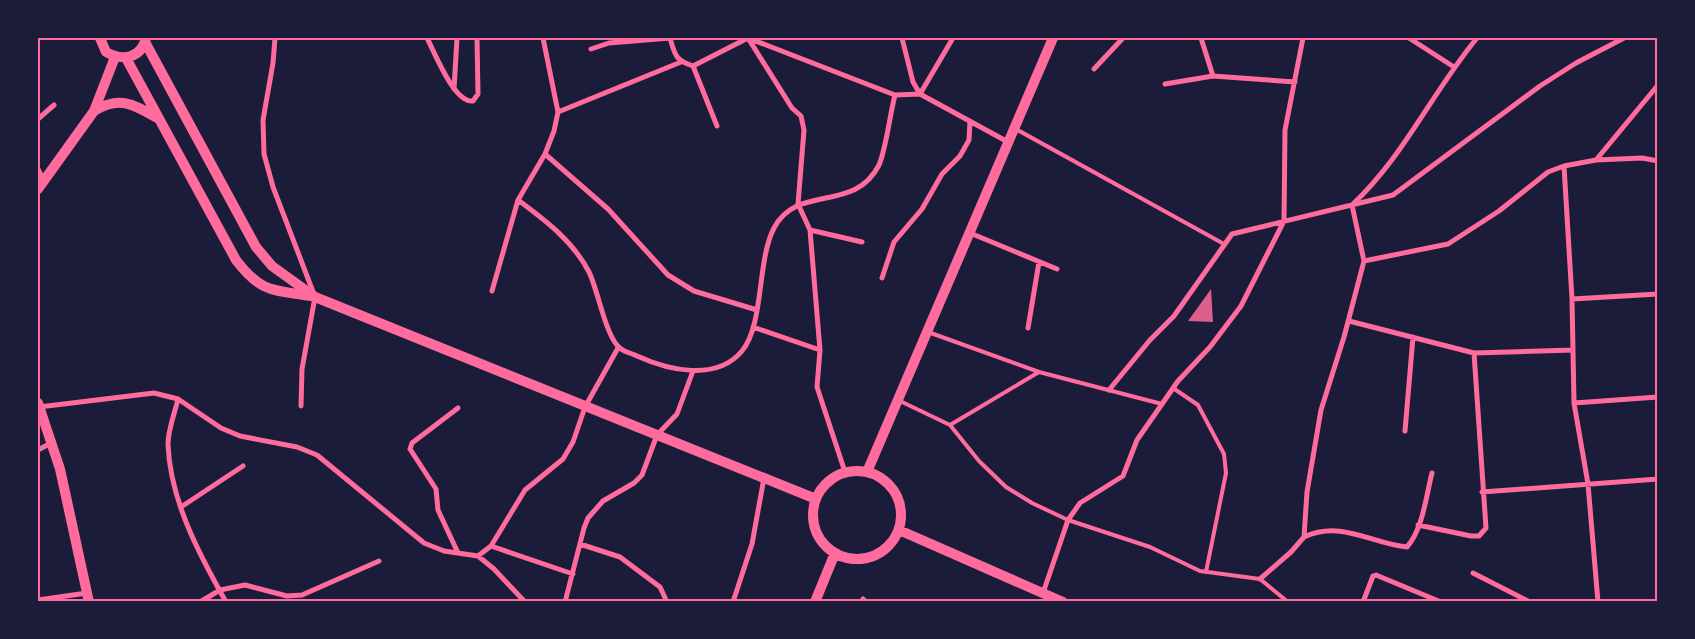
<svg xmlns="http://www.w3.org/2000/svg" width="1695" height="639" viewBox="0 0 1695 639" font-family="Ubuntu,sans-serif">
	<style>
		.building { fill: #dd5f8e }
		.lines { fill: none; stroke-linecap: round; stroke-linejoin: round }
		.service { stroke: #ff6b9d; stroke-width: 4 }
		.minor { stroke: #ff6b9d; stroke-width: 5 }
		.secondary { stroke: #ff6b9d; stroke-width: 10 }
		.neatline { fill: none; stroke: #ff6b9d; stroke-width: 2 }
	</style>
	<rect width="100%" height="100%" fill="#1b1b3a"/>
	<path class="building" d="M1211,289L1213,322L1188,321Z"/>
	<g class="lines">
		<path class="service" d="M1014,128L1224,244
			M928,332L1039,372L1162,404
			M1173,388L1198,405L1224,454L1226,473L1206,572
			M900,401L950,425L979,461L1006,487L1032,503L1068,520L1150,547L1200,571L1260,579L1288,602
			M950,425L1039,372"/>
		<path class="minor" d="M275,38L273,63L263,120L264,154L273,187L315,297L302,369L301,406
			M427,38C435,53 454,103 473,101L478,94L477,38
			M670,38C675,55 675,60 693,66L748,38L895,95L920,94L953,38
			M748,38L792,108L801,116L804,130L798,204L810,230L820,350L817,387L845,472
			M902,38L913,82L920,94L1008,142
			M1201,38L1213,76
			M1409,38L1454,67
			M591,49L609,43L670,38
			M693,66L717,126
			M1094,69L1123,38
			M1165,84L1213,76L1295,82
			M454,89L457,38
			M558,112L681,62
			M38,119L54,105
			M545,154L608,209L668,275L694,291L757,310
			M1596,160L1658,85
			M1564,166L1572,299L1574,403L1588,484L1598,602
			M38,169L43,179
			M518,200C545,220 573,241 589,272C598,290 606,338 620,348C624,352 631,353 637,356C668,370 716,382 742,351C764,325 757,260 774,228C798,183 854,214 879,165C886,149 890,114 895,95
			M810,230L862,242
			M970,233L1057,269
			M1364,261L1448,244L1499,211L1548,172L1564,166L1596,160L1642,158L1658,161
			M882,278L894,242L922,209L942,174L960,156L969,140L970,121
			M492,291L518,200L545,154L554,131L558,112L543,38
			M1572,299L1658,294
			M1349,321L1474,353L1573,350
			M753,327L820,350
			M1028,328L1039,262
			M1109,390L1150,340L1174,316L1232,234L1393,195L1540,86L1576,63L1624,38
			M178,399C175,412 168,430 168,444C170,500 199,554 226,602
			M1574,403L1658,397
			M39,407L154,393L178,399L221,428L240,436L297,447L317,455L424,543L444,551L478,556L491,546L525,490L563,459L573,442L585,407L618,348
			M458,408L412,443L410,449L436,489L438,510L458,553
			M1405,431L1413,337
			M38,450L51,443
			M1482,492L1658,479
			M181,507L243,466
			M1418,525L1471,536H1479L1486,528L1474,353
			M1304,537C1342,520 1370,543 1407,547C1423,529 1426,496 1432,473
			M580,544L620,557L660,587L667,602
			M491,546L573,574
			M478,556L494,569L525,602
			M1473,573L1530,602
			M1260,579L1291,552L1304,537L1307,492L1321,410L1344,337L1364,261L1352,205C1403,158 1433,91 1477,38
			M1043,593L1068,520L1080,503L1123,476L1137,440L1178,381L1210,347L1241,306L1284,221L1285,130L1303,38
			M863,599L866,602
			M38,600L87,593
			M200,602L220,590L245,585L287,596L302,595L379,561
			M565,602L584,528L588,518L603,501L634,483L642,475L657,435L677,414L693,371
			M733,602L752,544L764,478
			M1363,602L1373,576L1376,575L1441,602"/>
		<path class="secondary" d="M100,38L106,52C122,61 141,59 146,38
			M145,42L256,247L272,266L315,297L816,499
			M126,58L236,260C261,293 273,290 311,296
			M94,111C121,95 134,105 159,119
			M38,189L94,111L115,57
			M38,403L60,469L89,602
			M813 515a44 44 0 1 1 88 0a44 44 0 1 1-88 0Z
			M867,472L1053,38
			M899,530L1063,602
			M815,602L835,553"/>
	</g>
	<rect width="1695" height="639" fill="none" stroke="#1b1b3a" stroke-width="78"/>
	<rect x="39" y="39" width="1617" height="561" class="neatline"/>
</svg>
